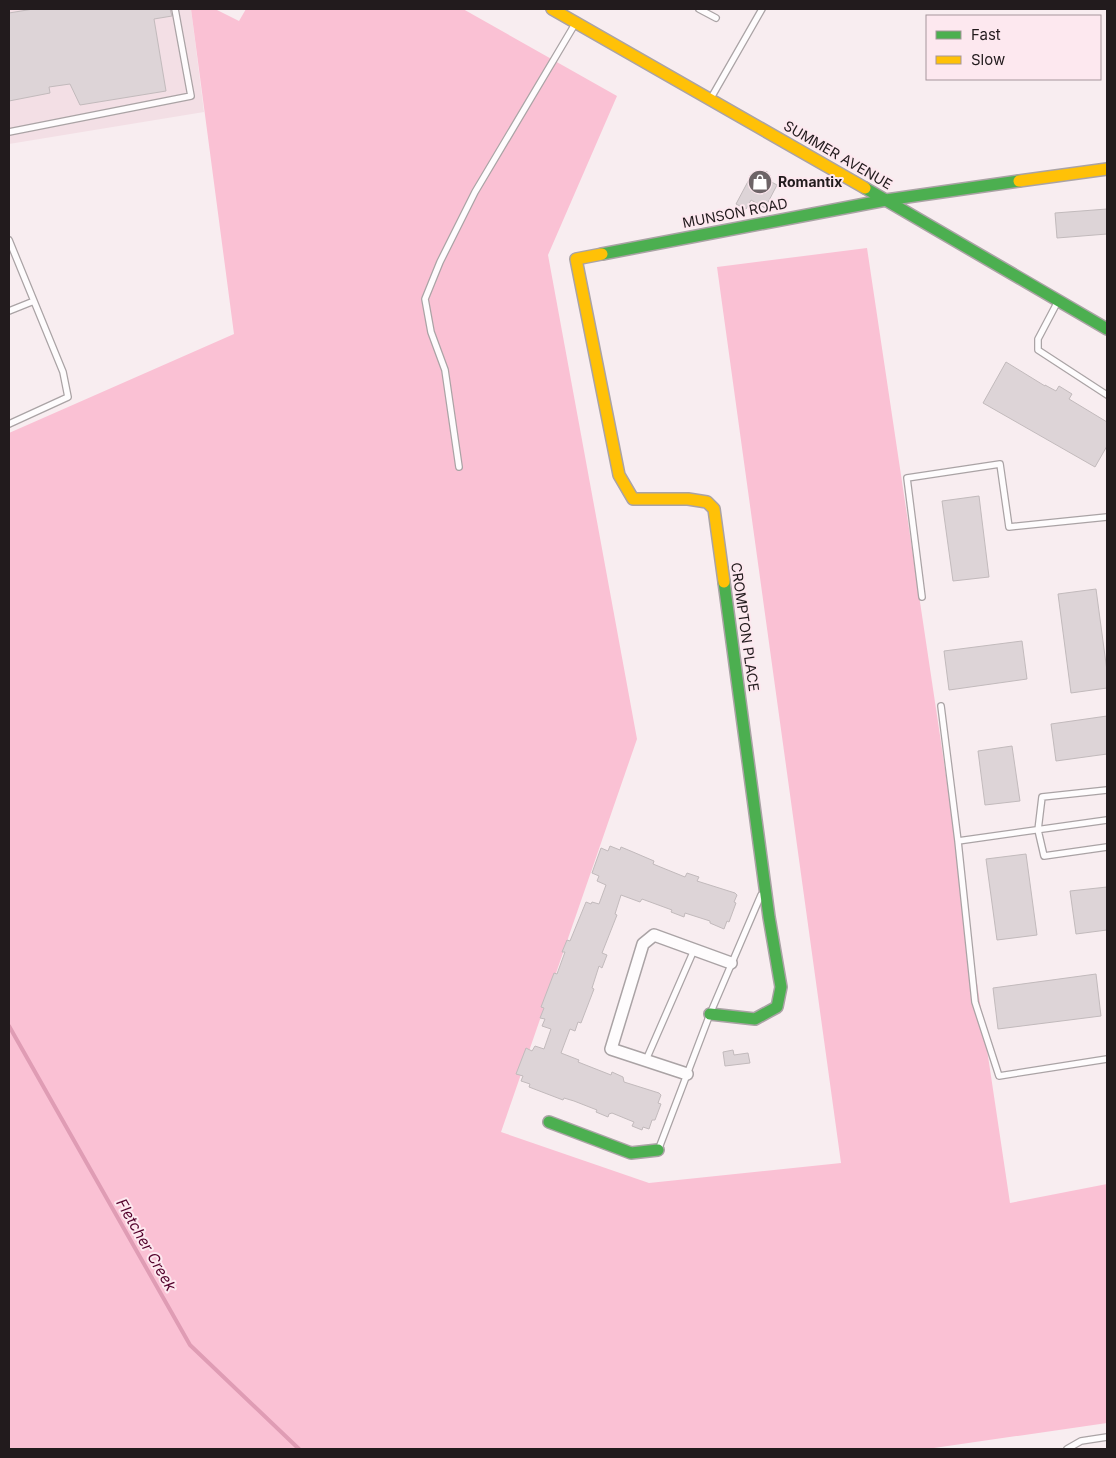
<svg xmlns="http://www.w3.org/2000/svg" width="1116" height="1458" viewBox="0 0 1116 1458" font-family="Inter,sans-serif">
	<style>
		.built { fill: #f3dfe5 }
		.forest { fill: #fac1d4 }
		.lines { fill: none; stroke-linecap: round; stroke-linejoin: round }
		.stream { stroke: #df9cb4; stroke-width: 4 }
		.building { fill: #ddd4d7; stroke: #c2babc }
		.lane-casing { stroke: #aaa3a5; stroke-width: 8 }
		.street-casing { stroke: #aaa3a5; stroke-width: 14 }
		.fast-casing { stroke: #aaa3a5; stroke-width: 14 }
		.slow-casing { stroke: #aaa3a5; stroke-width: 14 }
		.lane { stroke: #fefcfd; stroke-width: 5.5 }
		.street { stroke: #fefcfd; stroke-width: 11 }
		.fast { stroke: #4caf50; stroke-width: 11 }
		.slow { stroke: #ffc107; stroke-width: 11 }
		.labels { text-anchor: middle; stroke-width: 4; stroke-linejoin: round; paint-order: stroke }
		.street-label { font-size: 14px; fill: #221b1d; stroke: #fde8ef }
		.poi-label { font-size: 14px; font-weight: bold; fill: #221b1d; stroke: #fde8ef; text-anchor: start }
		.water-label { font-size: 15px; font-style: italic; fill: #53002b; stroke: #fde8ef }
	</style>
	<rect width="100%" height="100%" fill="#f8edf0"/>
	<path class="built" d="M9,9H191L204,112L9,144Z"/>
	<path class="forest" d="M191,9H215L239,21L246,9H463L617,96L548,255L637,739L501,1132L649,1183L841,1163L717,267L867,248L1010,1203L1107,1184V1423L927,1449H9V433L234,334Z"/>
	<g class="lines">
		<path class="stream" d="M9,1026L190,1345L299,1449"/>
	</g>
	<path class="building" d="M33,9H170L172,16L154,19L166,91L80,105L70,84L49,87L50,93L9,101V13Z
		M753,172L777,185L765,208L751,200L746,209L736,204Z
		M1107,209V234L1057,238L1055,213Z
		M1006,362L1045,386V385L1056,391L1059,386L1072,394L1069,399L1107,422V446L1095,467L983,403Z
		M979,496L989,577L953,581L942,501Z
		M1096,589L1107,671V688L1071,693L1058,594Z
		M1022,641L1027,679L949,690L944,651Z
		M1107,716V754L1056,761L1051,724Z
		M1012,746L1020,801L985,805L978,751Z
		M610,846L620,850L621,847L633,852L654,861L653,864L685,877L687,873L699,877L697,881L735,893L737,895L734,902L736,903L729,922L727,921L724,929L710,923V921L685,913L684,917L671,912L672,910L642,899L640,902L621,895L615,914L617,915L602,953L607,955L602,968L599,966L592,988L594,989L581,1023L578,1022L575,1031L570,1029L561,1053L579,1060L578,1062L611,1075L612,1072L623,1077L624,1082L659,1093L661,1095L658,1103L661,1104L655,1120H652L649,1129L643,1127L642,1130L632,1126L634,1122L612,1113L609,1114L608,1117L596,1112L597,1110L574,1101L564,1098L563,1100L529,1087L530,1084L521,1081L523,1076L516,1074L526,1048L532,1051L535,1046L544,1049L551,1029L542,1026L545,1019L540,1018L544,1008L541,1007L554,973L557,974L565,952H562L567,940L570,941L586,902L591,904L592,902L599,904L606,885L597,881L599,876L592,873L601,848L608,851Z
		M1026,854L1037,935L997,940L986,859Z
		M1107,887V930L1076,934L1070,891Z
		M1096,974L1101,1016L998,1029L993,988Z
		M733,1050L734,1055L748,1053L750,1063L725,1066L723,1052Z"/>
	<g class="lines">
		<g class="lane-casing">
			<path id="lane" d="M699,9L716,18
				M711,98L762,9
				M9,132L191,96L175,9
				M9,240L63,372L68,397L9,424
				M1057,303L1038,339V350L1107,395
				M9,311L34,301
				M459,467L445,370L431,332L425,299L440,262L475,192L575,24
				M922,597L907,478L1000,464L1009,527L1107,517
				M941,706L958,841L1107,820
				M1107,790L1042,797L1038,830L1044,856L1107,847
				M958,841L975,1002L999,1076L1107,1059
				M646,1060L694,950
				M659,1148L710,1014L761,895
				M1067,1449L1081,1441L1107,1437"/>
		</g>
		<g class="street-casing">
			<path id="street" d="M687,1074L611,1049L643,944L654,935L731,963"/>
		</g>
		<g class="fast-casing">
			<path id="fast" d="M865,188L1107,329
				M602,254L886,200L1019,181
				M710,1014L755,1019L777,1007L781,987L769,917L724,582
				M549,1122L631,1153L658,1150"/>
		</g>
		<g class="slow-casing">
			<path id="slow" d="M552,9L865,188
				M1019,181L1107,169
				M602,254L576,259L619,475L633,499H688L707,502L714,509L724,582"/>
		</g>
		<use href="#lane" class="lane"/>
		<use href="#street" class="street"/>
		<use href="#fast" class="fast"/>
		<use href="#slow" class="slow"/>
	</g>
	<defs>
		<g id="shop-disc" transform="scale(1.25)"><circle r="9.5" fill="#6d6467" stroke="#fde8ef"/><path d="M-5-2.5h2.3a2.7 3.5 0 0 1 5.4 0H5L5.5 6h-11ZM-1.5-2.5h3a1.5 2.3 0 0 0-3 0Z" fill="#fff"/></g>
	</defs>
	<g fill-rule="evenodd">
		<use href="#shop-disc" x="760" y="182"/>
	</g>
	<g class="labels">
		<g class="street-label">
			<text transform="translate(838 155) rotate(30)" y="5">SUMMER AVENUE</text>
			<text transform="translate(735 213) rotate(-11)" y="5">MUNSON ROAD</text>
			<text transform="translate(745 627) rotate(82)" y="5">CROMPTON PLACE</text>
		</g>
		<g class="poi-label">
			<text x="778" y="187">Romantix</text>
		</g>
		<g class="water-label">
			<text transform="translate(146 1245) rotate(60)" y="5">Fletcher Creek</text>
		</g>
	</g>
	<rect width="1116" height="1458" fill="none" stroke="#221b1d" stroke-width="20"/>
	<rect x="926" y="15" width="175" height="65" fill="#fde8ef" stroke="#a5969b"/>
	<rect x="936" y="31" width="25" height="8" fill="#4caf50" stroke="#a5969b"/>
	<text x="971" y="40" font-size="15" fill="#221b1d">Fast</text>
	<rect x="936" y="56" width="25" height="8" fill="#ffc107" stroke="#a5969b"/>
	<text x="971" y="65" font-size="15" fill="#221b1d">Slow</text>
</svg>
